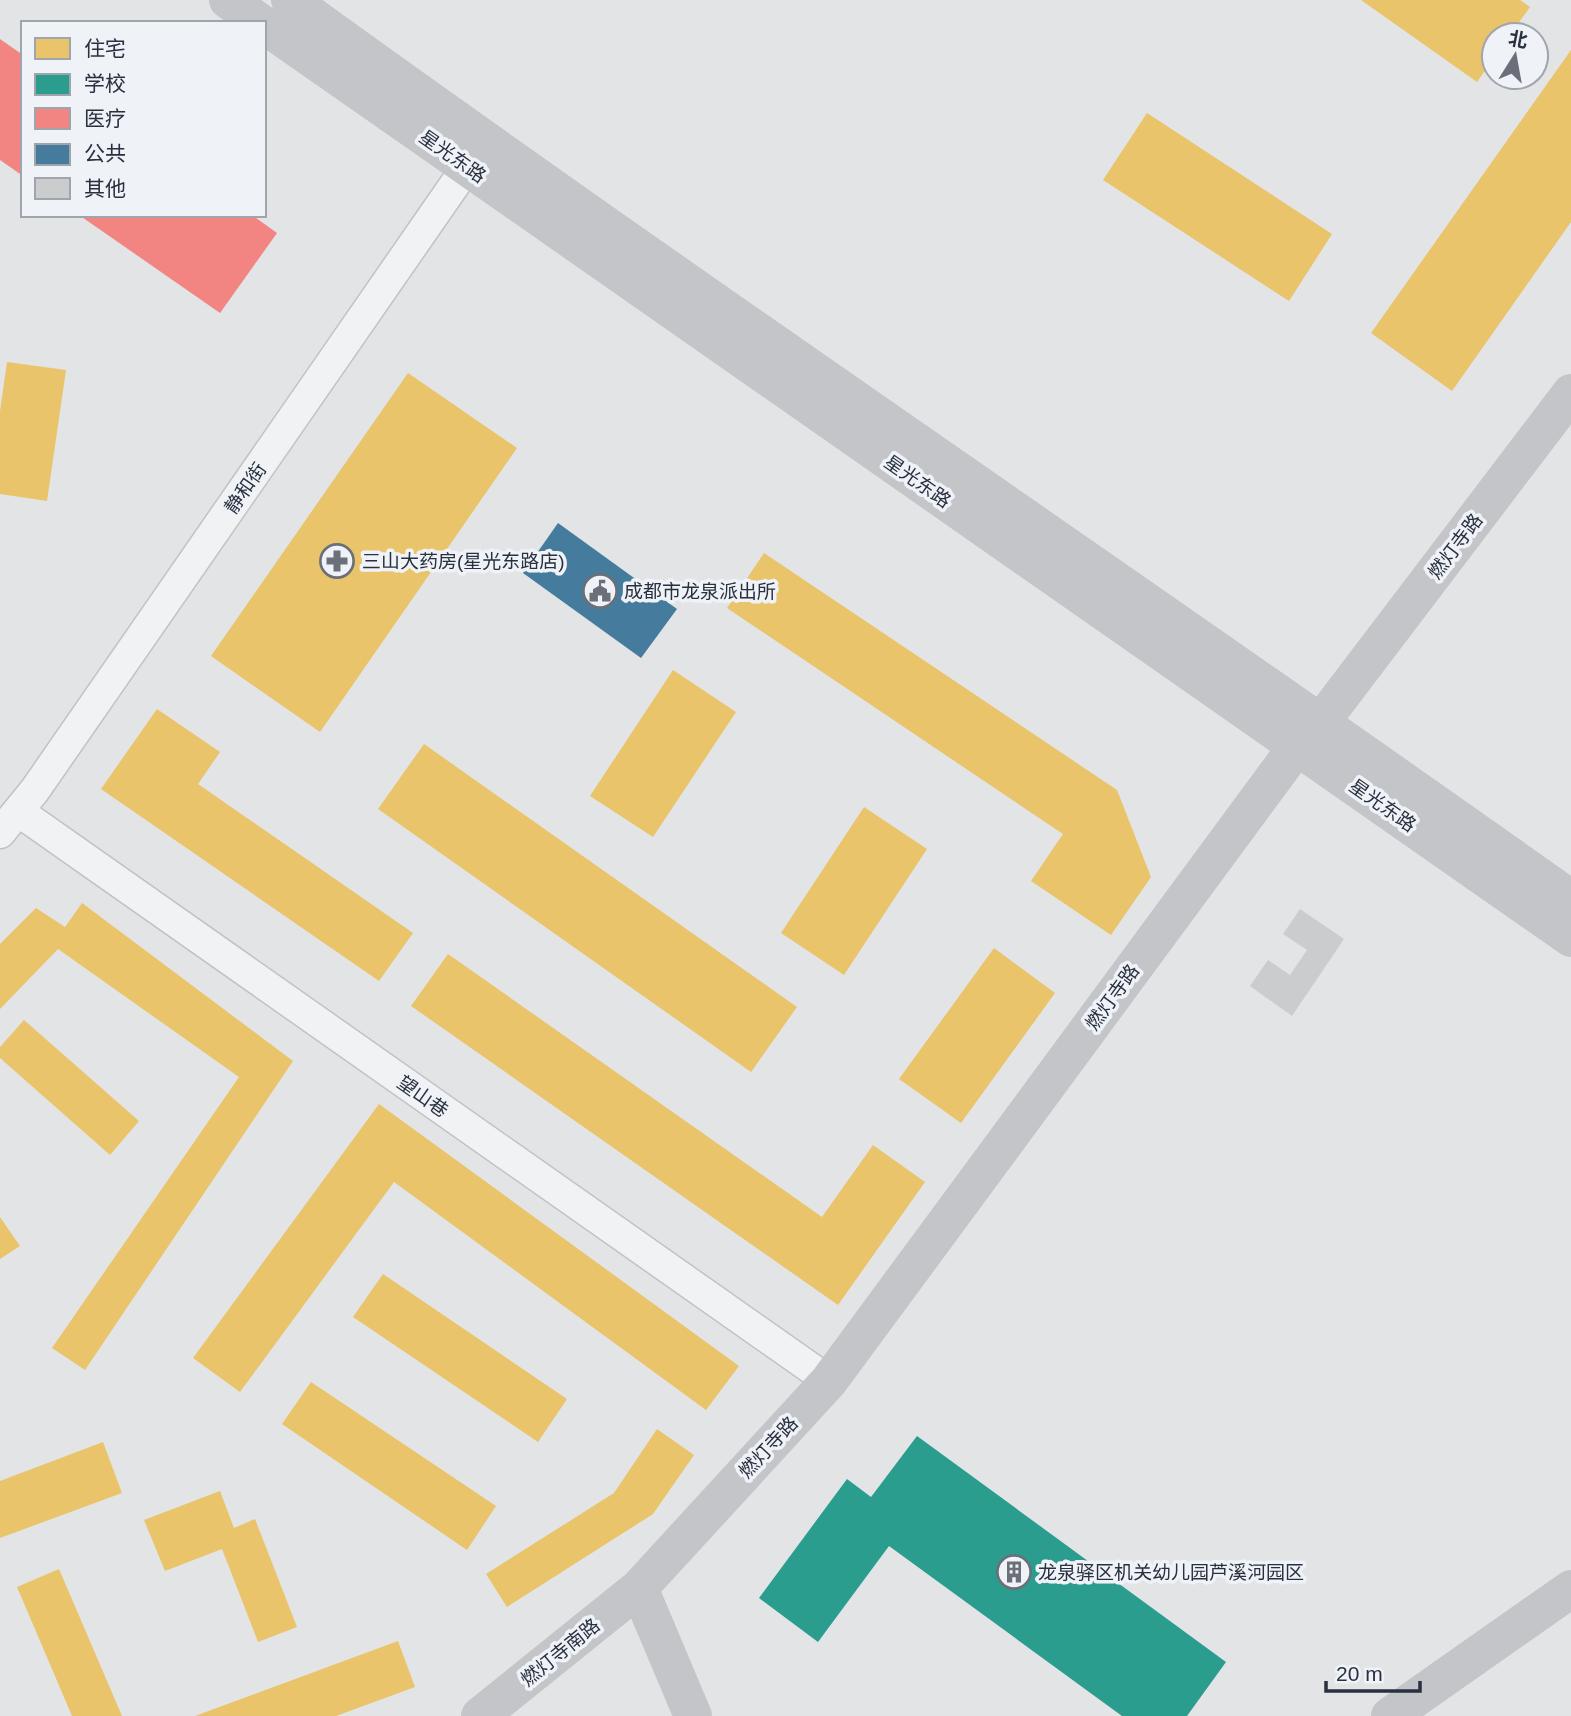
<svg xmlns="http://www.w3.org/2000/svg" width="1571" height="1716" viewBox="0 0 1571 1716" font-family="Helvetica,'Noto Sans SC',sans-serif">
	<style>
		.homes { fill: #e9c46a }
		.schools { fill: #2a9d8f }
		.health { fill: #f28482 }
		.public { fill: #457b9d }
		.building { fill: #caccce }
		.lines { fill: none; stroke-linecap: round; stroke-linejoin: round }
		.street-casing { stroke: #c0c2c4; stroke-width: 33 }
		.street { stroke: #f1f2f4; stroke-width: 30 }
		.secondary { stroke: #c3c5c8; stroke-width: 38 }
		.labels { text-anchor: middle; stroke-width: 7; stroke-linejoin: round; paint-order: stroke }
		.street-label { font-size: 19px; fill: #29303f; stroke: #eff2f6 }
		.poi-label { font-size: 19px; fill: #29303f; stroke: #eff2f6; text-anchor: start }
	</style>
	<rect width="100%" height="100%" fill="#e2e4e6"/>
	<path class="homes" d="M1361,0H1520L1530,7L1510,35H1494V58L1477,82Z
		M1571,50V222L1452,391L1371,333Z
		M1147,113L1332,234L1289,301L1103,180Z
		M7,362L66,370L47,501L0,494V411Z
		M408,373L517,448L320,732L211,656Z
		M764,553L1117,790L1151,877L1111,935L1031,881L1063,834L727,608Z
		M673,670L736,712L653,837L590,796Z
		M157,709L220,752L198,784L413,933L379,981L101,789Z
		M424,744L797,1007L751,1072L378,809Z
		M864,807L927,849L844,975L781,933Z
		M82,903L293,1061L85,1370L52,1348L239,1077L58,949L0,1009V944L36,908L65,927Z
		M994,948L1055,993L961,1123L899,1079Z
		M448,954L822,1217L873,1145L925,1182L838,1305L411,1006Z
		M24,1020L139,1121L110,1155L0,1058V1047Z
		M379,1104L739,1366L706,1410L394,1182L240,1392L193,1358Z
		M0,1217L20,1246L0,1259Z
		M383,1274L567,1399L538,1442L353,1317Z
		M311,1382L496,1506L467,1550L282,1424Z
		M657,1429L694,1455L653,1514L507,1607L486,1574L614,1493Z
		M103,1442L122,1493L0,1538V1481Z
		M220,1491L234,1528L255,1519L297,1627L258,1642L222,1549L165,1571L144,1520Z
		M59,1569L122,1716H72L17,1587Z
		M398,1641L415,1687L336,1716H195Z"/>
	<path class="schools" d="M917,1436L1226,1662L1187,1716H1122L889,1546L818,1642L759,1598L847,1479L871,1497Z"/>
	<path class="health" d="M0,39L23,55V176L0,160Z
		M79,215H252L277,233L220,313Z"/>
	<path class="public" d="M558,523L677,609L641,658L523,573Z"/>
	<path class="building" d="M1300,909L1344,939L1292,1016L1250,986L1268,960L1290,975L1307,950L1283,934Z"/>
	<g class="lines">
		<g class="street-casing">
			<path id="street" d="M18,811L829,1381
				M0,833L35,790L478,151"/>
		</g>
		<use href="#street" class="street"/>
		<path class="secondary" d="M228,0L261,23
			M290,0C713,306 1146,597 1571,899
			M264,25L1571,938
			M639,1588L693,1716
			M480,1716L639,1588L829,1381L1298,745L1321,722L1571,393
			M1390,1716L1571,1589"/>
	</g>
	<defs>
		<g id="pharmacy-ring" transform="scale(1.75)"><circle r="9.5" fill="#eff2f6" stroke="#6a6f79" stroke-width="1.5"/><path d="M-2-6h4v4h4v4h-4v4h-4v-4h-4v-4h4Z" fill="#6a6f79"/></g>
		<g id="civic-ring" transform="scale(1.75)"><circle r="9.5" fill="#eff2f6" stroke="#6a6f79" stroke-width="1.5"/><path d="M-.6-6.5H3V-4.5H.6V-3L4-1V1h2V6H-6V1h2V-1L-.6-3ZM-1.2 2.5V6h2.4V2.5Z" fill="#6a6f79"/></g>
		<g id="building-ring" transform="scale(1.75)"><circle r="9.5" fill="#eff2f6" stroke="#6a6f79" stroke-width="1.5"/><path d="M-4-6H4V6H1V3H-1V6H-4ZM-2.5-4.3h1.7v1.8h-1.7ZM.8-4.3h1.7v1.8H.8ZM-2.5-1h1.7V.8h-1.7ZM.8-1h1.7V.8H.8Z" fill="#6a6f79"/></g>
	</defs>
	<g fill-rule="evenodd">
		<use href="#pharmacy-ring" x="337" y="561"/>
		<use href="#civic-ring" x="600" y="591"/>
		<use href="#building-ring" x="1014" y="1572"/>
	</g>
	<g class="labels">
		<g class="street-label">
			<text transform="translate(453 156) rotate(35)" y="7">星光东路</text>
			<text transform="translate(918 481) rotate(35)" y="7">星光东路</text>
			<text transform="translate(245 488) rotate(-55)" y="7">静和街</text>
			<text transform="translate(1455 546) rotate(-53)" y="7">燃灯寺路</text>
			<text transform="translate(1383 805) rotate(35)" y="7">星光东路</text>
			<text transform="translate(1112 997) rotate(-54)" y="7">燃灯寺路</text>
			<text transform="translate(423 1096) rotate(35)" y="7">望山巷</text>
			<text transform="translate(768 1447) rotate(-47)" y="7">燃灯寺路</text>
			<text transform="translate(560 1652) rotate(-39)" y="7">燃灯寺南路</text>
		</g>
		<g class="poi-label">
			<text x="362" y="568">三山大药房(星光东路店)</text>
			<text x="624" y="598">成都市龙泉派出所</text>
			<text x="1038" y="1579">龙泉驿区机关幼儿园芦溪河园区</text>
		</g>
	</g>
	<rect x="21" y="21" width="245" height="196" fill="#eff2f6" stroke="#a0a4ad" stroke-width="2"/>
	<rect x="35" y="38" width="35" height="21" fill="#e9c46a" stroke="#a0a4ad" stroke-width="2"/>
	<text x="84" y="56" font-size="21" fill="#29303f">住宅</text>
	<rect x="35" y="74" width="35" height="21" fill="#2a9d8f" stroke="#a0a4ad" stroke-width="2"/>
	<text x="84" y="91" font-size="21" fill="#29303f">学校</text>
	<rect x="35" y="108" width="35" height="21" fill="#f28482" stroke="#a0a4ad" stroke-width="2"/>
	<text x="84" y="126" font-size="21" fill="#29303f">医疗</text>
	<rect x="35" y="144" width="35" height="21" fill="#457b9d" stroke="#a0a4ad" stroke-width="2"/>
	<text x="84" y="161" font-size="21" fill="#29303f">公共</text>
	<rect x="35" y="178" width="35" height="21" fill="#caccce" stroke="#a0a4ad" stroke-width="2"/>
	<text x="84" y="196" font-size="21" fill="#29303f">其他</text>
	<g transform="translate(1515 56) rotate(11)"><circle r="33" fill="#eff2f6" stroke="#a0a4ad" stroke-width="2"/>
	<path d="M0-5L12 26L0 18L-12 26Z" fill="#6a6f79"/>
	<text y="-10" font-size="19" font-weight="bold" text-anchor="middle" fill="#29303f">北</text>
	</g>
	<path d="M1326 1681v10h94v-10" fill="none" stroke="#29303f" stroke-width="3.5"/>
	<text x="1336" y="1681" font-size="21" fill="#29303f" stroke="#eff2f6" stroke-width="5" paint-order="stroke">20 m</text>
</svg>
